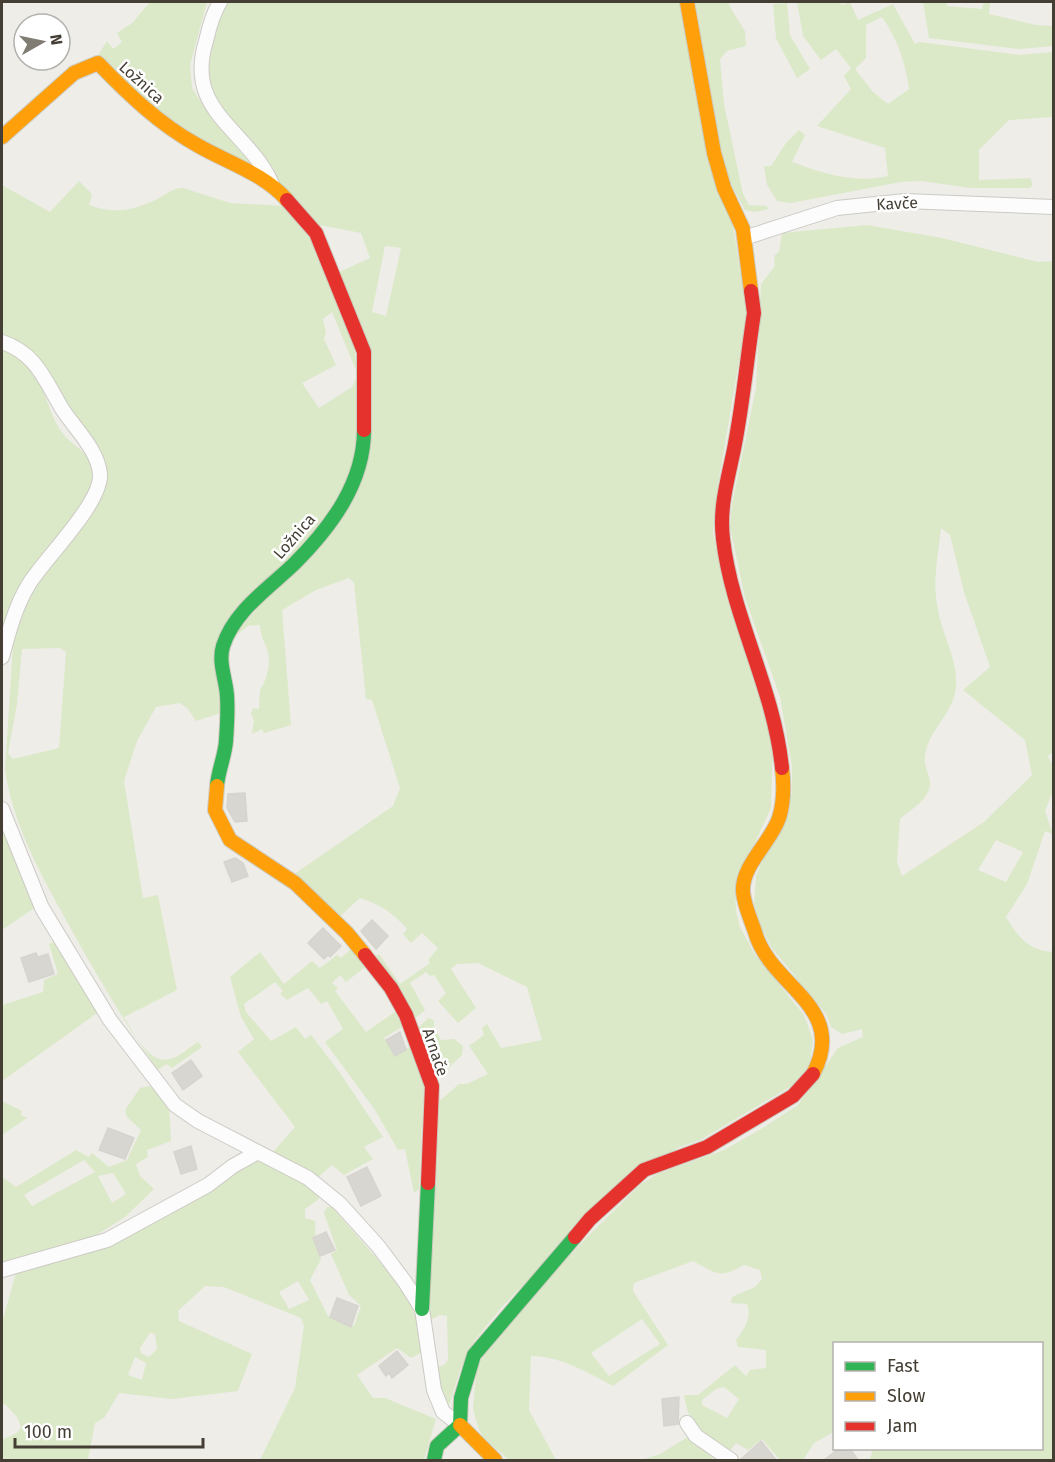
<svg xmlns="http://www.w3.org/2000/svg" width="1055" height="1462" viewBox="0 0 1055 1462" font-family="'Fira Sans',sans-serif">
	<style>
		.green { fill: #dbe9c8; fill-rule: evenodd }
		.building { fill: #d8d6d0; stroke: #d6d4ce; stroke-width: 1.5 }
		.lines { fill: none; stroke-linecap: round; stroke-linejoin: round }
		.street-casing { stroke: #cccac5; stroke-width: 16 }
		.fast-casing { stroke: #cdcabf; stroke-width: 16 }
		.slow-casing { stroke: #cdcabf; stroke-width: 16 }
		.jam-casing { stroke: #cdcabf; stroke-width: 16 }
		.street { stroke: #fcfcfc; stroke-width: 14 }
		.fast { stroke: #30b455; stroke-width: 14 }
		.slow { stroke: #ff9f0a; stroke-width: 14 }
		.jam { stroke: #e5322d; stroke-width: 14 }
		.labels { text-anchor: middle; stroke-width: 5; stroke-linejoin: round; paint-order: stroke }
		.street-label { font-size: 16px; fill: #443e34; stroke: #fff }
	</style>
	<rect width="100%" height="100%" fill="#eeede8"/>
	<path class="green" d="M150,2H207L190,65L192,88L212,119L248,152L265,175L174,127L98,55L107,41L113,49L122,42L117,33L132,23Z
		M226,2H681L733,225L747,314L717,491L713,533L730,604L773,741L771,808L735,886L736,912L740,927L754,953L804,1015L813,1040L810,1062L800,1081L700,1140L677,1148L540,1268L502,1307L475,1340L460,1370L450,1403L446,1404L435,1368L444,1365L448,1360L447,1316L440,1315L428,1321L436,1104L459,1084H467L488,1074L469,1046L484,1035L482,1028L487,1024L501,1048L542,1040L527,987L478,963L457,964L451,969L476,1008L458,1023L438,1001L446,993L434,975L430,976L426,972L410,983L425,1010L412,1021L374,958L379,954L400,984L430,963L428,960L438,948L422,933L411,943L403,934L407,929C393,913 380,904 360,898L337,919L290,877L393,806L400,788L372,700L366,699L354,583L349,578L316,590L282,610L291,725L264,733L262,729L252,734L254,720L251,714L253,708L259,709L260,690C266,682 271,664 268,653C266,642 261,641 260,625L248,626L230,640L347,504L368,404L335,274L370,258L361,233L314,224L215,104C195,71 211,34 226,2ZM385,246L401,248L386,316L372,312Z
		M695,2H729L730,7L745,31L746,46L727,51L720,59L724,104L743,194L749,205L767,206L768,209L755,212L745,210L726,175Z
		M797,2H840L842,5L850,2L858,20L893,4L915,44L920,42L1019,55L1053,52V117L1009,120L979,150V180L1030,178L1033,184L1030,188H971L921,181L901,182L791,203L777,201L767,185L764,166H771L786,143L799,130L805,135L792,162C822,173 855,184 888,176L885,148L817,126L851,89L844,76L851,68L836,49L821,60L803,36ZM882,17C898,40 905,61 909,89L888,104L873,92L855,69L866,58V25Z
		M923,2H947V6L982,9L984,2H990L989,14L1036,25L1053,26V46L1019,49L929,38Z
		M787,3L790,35L810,69L797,78L776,38L773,4Z
		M79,181L92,194L89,205C115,215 137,210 161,197C169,192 174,188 183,188L230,203L285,206L293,211L320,253L354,333L362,367V423L357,463L346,490L289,563L260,588L225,630L216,669L221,713L196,721L188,709L180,703L156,707L137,741L124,781L143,898L158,895L177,990L124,1017C133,1031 148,1065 170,1059C179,1057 190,1047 198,1042L202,1047L172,1068L166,1064L158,1070C131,1032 108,994 85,954C53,895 15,837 5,770L14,629C31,580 69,541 100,500C108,484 106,469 98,453L38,360L18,343L2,338V185L50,212ZM332,312L358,375L352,387L319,408L302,383L336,365L324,339L326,333L323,319ZM60,648L66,652L59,748L13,759L8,753L17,704L22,649Z
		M867,225L942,238L1038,262L1053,261L1054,751L1048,756L1051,763L1053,762L1054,789L1045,811L1053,834L1045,831L1027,884L1006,917C1018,937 1029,951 1053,952V1460L870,1459L873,1449L1042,1448V1344H834V1432L814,1443L803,1460H780L762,1439L748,1450L736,1443L728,1453C700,1433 690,1430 684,1395H698L735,1365L746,1376L750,1370L766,1368V1350L738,1347L736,1340C745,1328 752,1318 747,1304L731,1303L732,1297L755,1287L762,1279L760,1270L744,1265C720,1279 717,1274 693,1261L634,1283L633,1291L668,1345L613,1386C589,1373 560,1356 531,1356L529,1410L556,1460H509L485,1439L479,1430L473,1409L476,1373L485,1351L511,1319L591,1233L641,1184L657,1174L724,1150L761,1129L798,1105L838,1048L863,1037L862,1029L842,1034L831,1027L826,1014L771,947L762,929L754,904L756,876L792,793V767L780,697L745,598L730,527L732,504L756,388L761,284L775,266L774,256L779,252L782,233ZM941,528L950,535L964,592L990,667L963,690L1025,740L1032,775L984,822L902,876L897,862L900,819C913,808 935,796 929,777C926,768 923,761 926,751C931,727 955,712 956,685C958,660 942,635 938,610C932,582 938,556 941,528ZM996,840L1023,852L1006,882L978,870ZM642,1319L660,1344L609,1376L591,1353ZM724,1387L739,1399L727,1418L702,1405V1400L716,1389Z
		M2,349C49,365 40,404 64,435C75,448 90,452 93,470C96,479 92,488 90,497L2,638Z
		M2,816L35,902L33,909L2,930Z
		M59,940L100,1011L2,1081V1005L43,992L44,980L58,974L49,944Z
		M353,947L369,964L346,982L340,975L332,983L338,988L335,991L366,1032L399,1009L402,1027L384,1038L396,1055L414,1044L424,1085L419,1189L414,1193L405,1149L398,1150L375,1110L325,1042L343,1029L327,1001L321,1004L308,988L287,1000L280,994L283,991L275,982L244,1004L246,1012L271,1041L296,1027L305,1039L311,1035L338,1070L383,1137L364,1147L373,1159L344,1175L332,1165L316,1179L273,1152L295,1127L238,1052L254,1039L241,1017L230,977L260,952L284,984L312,961L320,968L337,955L341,958Z
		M428,1018L434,1020V1027L441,1040L454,1039L463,1046L462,1055L438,1078L417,1029Z
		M150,1086L169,1102L171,1141L147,1150L148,1157L136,1164L140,1176L154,1189L125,1217L95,1236L16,1260L2,1261V1177L16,1187L76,1150L89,1157L92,1153L109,1167L127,1160L141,1130L127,1117L125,1110L140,1088ZM84,1160L95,1172L32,1206L24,1195ZM113,1173L126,1194L112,1203L98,1176Z
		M2,1101L22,1111L21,1115L27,1118L2,1135Z
		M257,1155L276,1162L319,1193V1199L305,1209V1218L315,1221L316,1245L321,1259L310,1280L328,1316L354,1326L361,1306L349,1295L331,1254L337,1250L324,1213L327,1207H332L406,1292L418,1324L422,1352L411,1358L397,1348L357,1375L373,1398H385L436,1419L424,1460H260L295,1388L304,1326L301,1318L224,1287L205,1286L178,1311L179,1321L252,1354L238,1391L172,1399L119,1393L104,1418L95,1423L88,1460H2V1440L17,1433L21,1427L17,1417L5,1404L2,1405V1323L17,1269L77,1254ZM298,1281L309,1300L289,1309L279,1292ZM150,1333L155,1334L157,1349L149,1357L141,1353L140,1348ZM135,1357L146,1363L142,1380L128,1375Z
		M691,1435L717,1454L711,1460H641L660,1454Z"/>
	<path class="building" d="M245,793L247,821L235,822L227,808L228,794Z
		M235,858L243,863L248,876L232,882L224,862Z
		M372,920L388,936L376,949L361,931Z
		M323,928L341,946L330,957L328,955L324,959L308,943Z
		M36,953L38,957L48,954L54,974L29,982L21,958Z
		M400,1032L406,1050L395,1056L386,1040Z
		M191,1060L202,1076L183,1090L172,1073Z
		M108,1128L134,1138L125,1159L99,1150Z
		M191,1146L197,1169L181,1174L174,1152Z
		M367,1167L381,1196L361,1206L347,1177Z
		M326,1232L335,1250L320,1256L313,1238Z
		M337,1298L358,1306L351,1327L330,1317Z
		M397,1351L408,1365L392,1378L389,1373L386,1376L379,1366Z
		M679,1397L678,1424L664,1426L662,1399Z
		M761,1441L777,1461H740V1460Z
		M838,1449H850L859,1461H823Z"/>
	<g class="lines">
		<g class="street-casing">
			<path id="street" d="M220,2C213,13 209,28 206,41C184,112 247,128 272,184
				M744,238L837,208L905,201L1054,207
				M2,342C35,353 44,378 61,407C73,427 98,449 100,474C102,503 45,558 29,584C15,607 9,631 2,657
				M2,809L42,908L110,1020L175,1105L198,1121L308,1178L340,1204L378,1246L405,1282L422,1309L434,1390L443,1412L460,1425
				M2,1270L107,1240L208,1185L233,1166L258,1152
				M687,1423L696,1436L731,1460"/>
		</g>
		<g class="fast-casing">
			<path id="fast" d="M217,786C218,771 225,756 226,741C227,727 228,710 227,696C226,679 218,663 223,646C234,611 269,588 294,564C331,527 364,483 364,430
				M422,1309L428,1183
				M434,1460L437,1446L460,1425L461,1398L474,1355L575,1237"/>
		</g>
		<g class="slow-casing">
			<path id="slow" d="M687,2L714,153L724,188L743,229L751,291
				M2,137L74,73L98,63C128,94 159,124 197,145C228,163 263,173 287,200
				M782,768C784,784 784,802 779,818C771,842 741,866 743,892C744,905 751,920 755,932C770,987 849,1006 813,1074
				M217,786L215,810L230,840L295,883L347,933L365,955
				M460,1425L495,1460"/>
		</g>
		<g class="jam-casing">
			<path id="jam" d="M287,200L316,233L364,352V430
				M751,291L754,313C747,358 743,404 734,449C728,479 719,507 723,539C732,617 774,688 782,768
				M365,955L391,988L406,1015L432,1086L428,1183
				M575,1237L590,1219L644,1170L707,1147L793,1096L813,1074"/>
		</g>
		<use href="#street" class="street"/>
		<use href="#fast" class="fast"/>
		<use href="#slow" class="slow"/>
		<use href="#jam" class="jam"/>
	</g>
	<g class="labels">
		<g class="street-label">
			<text transform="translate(142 82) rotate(42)" y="6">Ložnica</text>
			<text transform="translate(897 203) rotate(-3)" y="6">Kavče</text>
			<text transform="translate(294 536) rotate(-49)" y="6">Ložnica</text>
			<text transform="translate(436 1052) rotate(71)" y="6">Arnače</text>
		</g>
	</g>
	<rect width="1055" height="1462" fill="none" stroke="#443e34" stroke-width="6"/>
	<rect x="833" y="1342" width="210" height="108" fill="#ffffff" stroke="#b4b2ae" stroke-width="1.5"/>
	<rect x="845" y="1362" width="30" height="9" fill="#30b455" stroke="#b4b2ae" stroke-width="1.5"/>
	<text x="887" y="1372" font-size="18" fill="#443e34">Fast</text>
	<rect x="845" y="1392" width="30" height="9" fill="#ff9f0a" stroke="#b4b2ae" stroke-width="1.5"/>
	<text x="887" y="1402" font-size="18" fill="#443e34">Slow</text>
	<rect x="845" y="1422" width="30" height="9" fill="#e5322d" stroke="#b4b2ae" stroke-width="1.5"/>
	<text x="887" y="1432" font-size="18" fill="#443e34">Jam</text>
	<g transform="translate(42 42) rotate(81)"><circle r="28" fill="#ffffff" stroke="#b4b2ae" stroke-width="1.5"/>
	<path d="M0-4.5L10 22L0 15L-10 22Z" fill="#807b73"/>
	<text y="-9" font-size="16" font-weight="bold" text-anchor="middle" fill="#443e34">N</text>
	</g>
	<path d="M15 1438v9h188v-9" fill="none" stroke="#443e34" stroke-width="3"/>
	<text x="24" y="1438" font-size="18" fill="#443e34" stroke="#ffffff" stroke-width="4.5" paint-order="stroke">100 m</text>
</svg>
